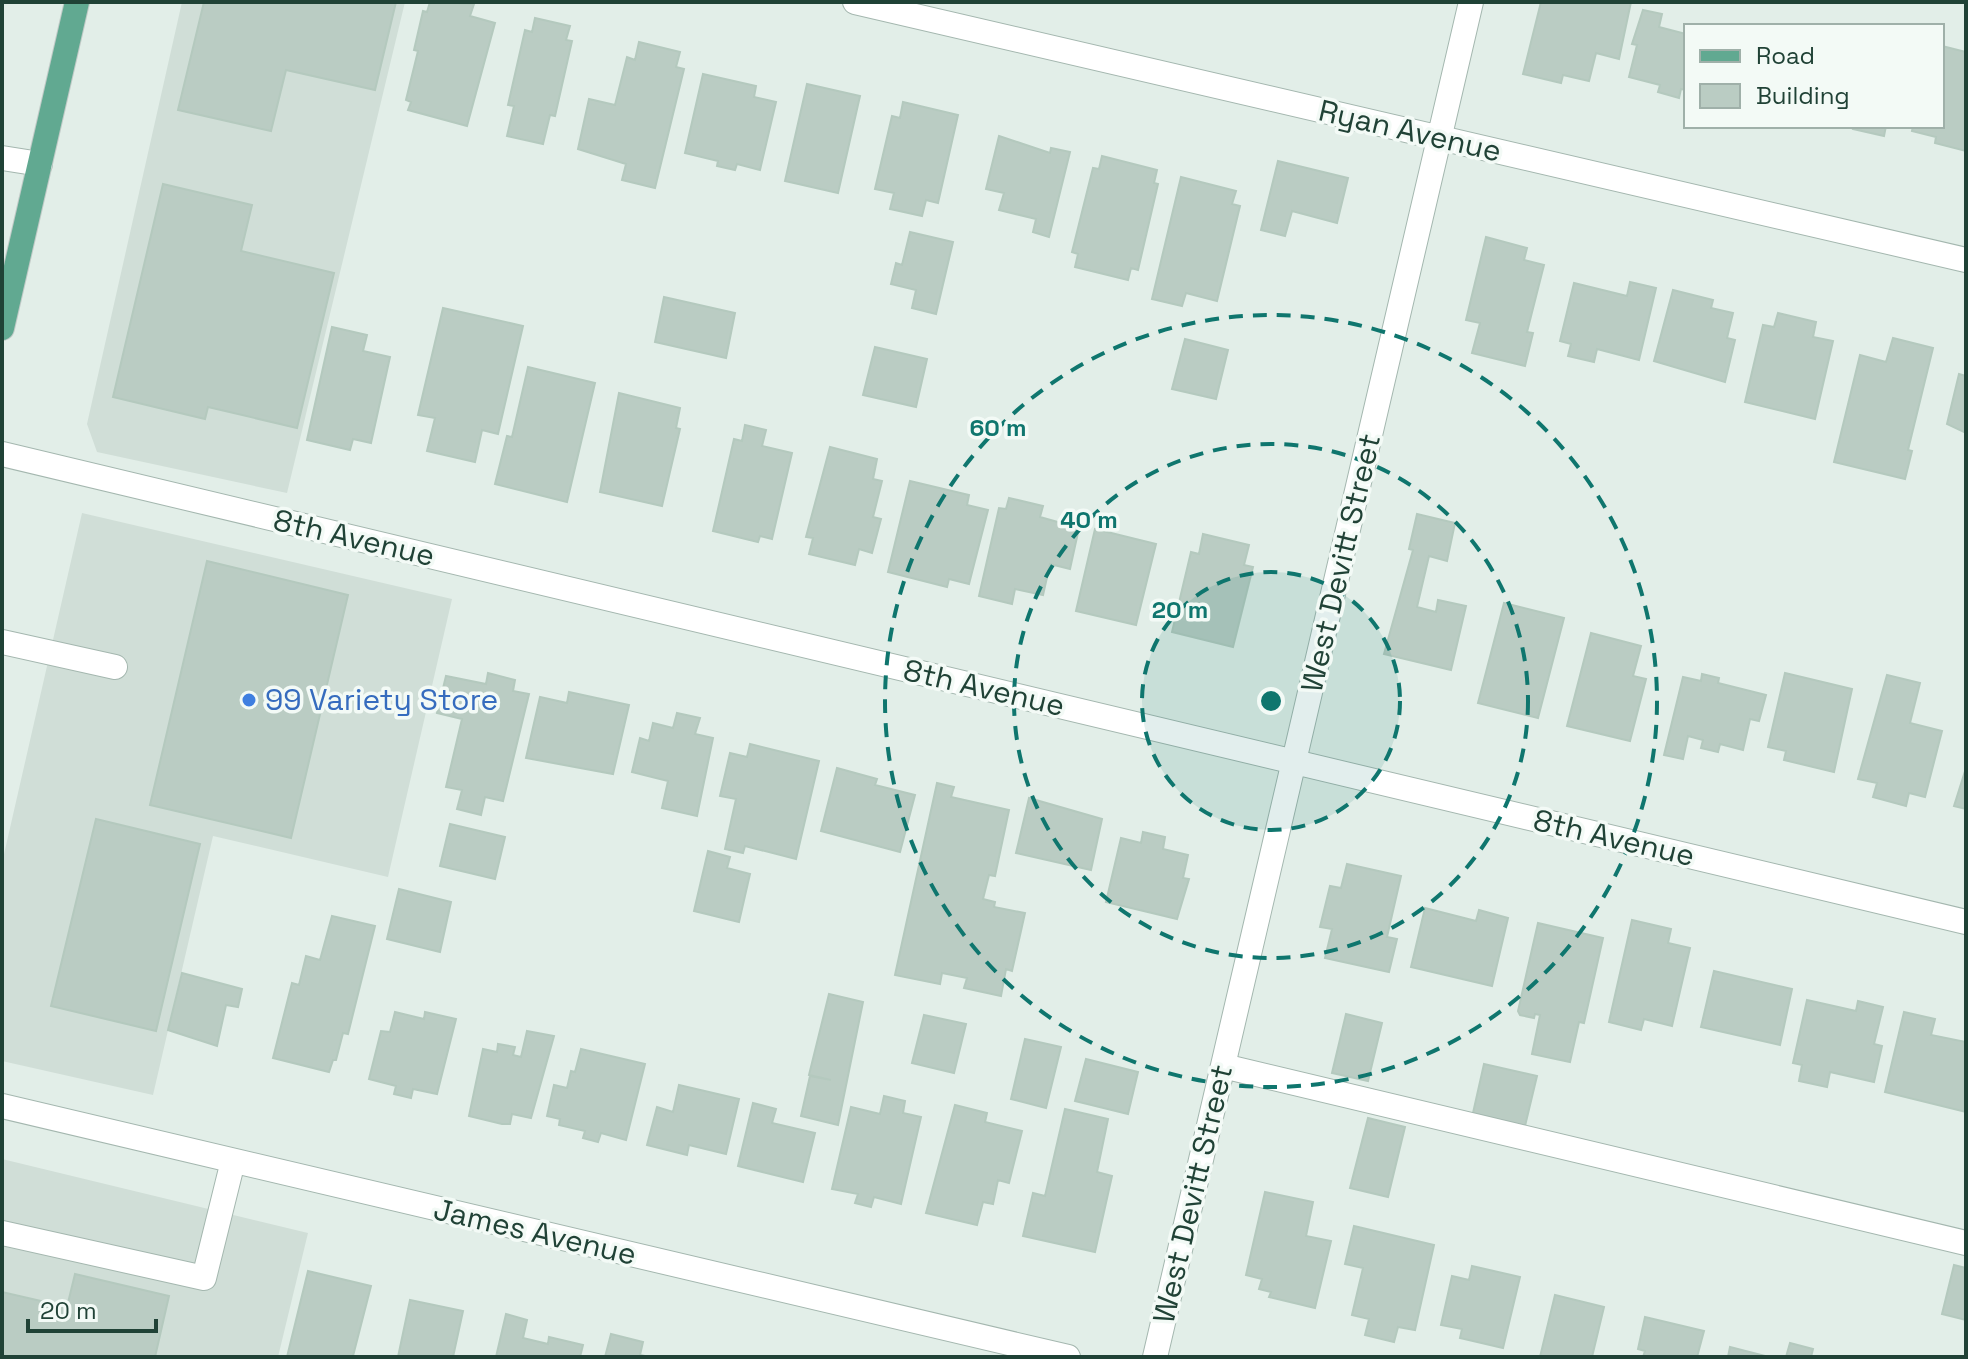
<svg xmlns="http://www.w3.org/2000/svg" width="1968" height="1359" viewBox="0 0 1968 1359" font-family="'Space Grotesk',sans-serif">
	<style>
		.built { fill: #d0ded7 }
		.building { fill: #baccc3; stroke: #b4c9be; stroke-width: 2 }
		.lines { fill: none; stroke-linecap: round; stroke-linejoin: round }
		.minor-casing { stroke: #a4b7af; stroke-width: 26 }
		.major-casing { stroke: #c1cac7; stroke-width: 26 }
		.minor { stroke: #fff; stroke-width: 24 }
		.major { stroke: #61a991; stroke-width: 24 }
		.ring { fill: none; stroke: #0f766e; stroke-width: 4; stroke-dasharray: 14 10 }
		.shop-dot { fill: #3f7fe0; stroke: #f3faf6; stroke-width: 3 }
		.labels { text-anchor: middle; stroke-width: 7; stroke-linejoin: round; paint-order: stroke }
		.street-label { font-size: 30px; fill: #204236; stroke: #f3faf6 }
		.shop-label { font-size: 30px; fill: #366cbe; stroke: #f3faf6; text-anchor: start }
		.centre { fill: #0f766e; stroke: #f3faf6; stroke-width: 4 }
		.ring-label { font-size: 24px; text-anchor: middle; font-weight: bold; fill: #0f766e; stroke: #f3faf6; stroke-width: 7; stroke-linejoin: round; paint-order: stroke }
	</style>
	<rect width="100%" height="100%" fill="#e2eee8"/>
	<path class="built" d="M182,2H405L287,493L97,452L87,424Z
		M82,513L452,599L388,877L213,836L153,1095L2,1061V863Z
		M2,1159L308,1233L278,1357H2Z"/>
	<path class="building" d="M204,2H396L375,90L286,70L271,131L178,110Z
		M430,2L474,4L470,16L495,23L467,126L408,110L411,102L406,100L418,51L414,50L423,11L427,12Z
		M1541,2H1631L1619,59L1596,53L1589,81L1563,75L1561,83L1523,74Z
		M1643,10L1662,14L1659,27L1686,34V90L1681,89L1679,98L1658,92L1660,85L1629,77L1637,45L1632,44Z
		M535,18L570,26L566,40L572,41L555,116L550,115L543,144L507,136L514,106L508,105L525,30L532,32Z
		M639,42L680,52L676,67L684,69L655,188L622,180L626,164L578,149L589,99L615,105L627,57L635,60Z
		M1942,46L1966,52V151L1935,143L1936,137L1912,131L1913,126H1942Z
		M703,74L756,86L754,97L776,102L760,170L737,164L735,170L717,166L718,161L685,153Z
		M807,84L860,96L838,193L785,181Z
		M903,102L958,115L938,203L926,200L922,216L890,209L894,193L875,189L892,116L900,118Z
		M1854,126H1886L1884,136L1853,129Z
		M999,136L1050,153L1051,148L1070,152L1049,237L1033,232L1036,219L999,210L1004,193L986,189Z
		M1102,156L1157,170L1154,183L1158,184L1138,270L1131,268L1128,280L1075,267L1078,254L1072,252L1093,168L1099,169Z
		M1278,161L1348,178L1337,223L1292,211L1285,236L1261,230Z
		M1181,177L1236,191L1232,204L1240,206L1217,301L1186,293L1182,306L1152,299Z
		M163,184L252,205L241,251L334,273L297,428L208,407L205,419L113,397Z
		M910,232L953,242L936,314L912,308L916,290L891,284L896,263L902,265Z
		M1486,237L1527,248L1524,260L1544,265L1527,332L1533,333L1525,366L1472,353L1480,323L1466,320Z
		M1630,282L1656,288L1639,360L1597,349L1594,362L1568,356L1571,344L1560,341L1574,283L1627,296Z
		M1673,290L1713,300L1711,308L1733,313L1727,338L1735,340L1725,382L1654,361Z
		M664,297L735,313L726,358L655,342Z
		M443,308L523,326L498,434L482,430L475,462L427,451L435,418L418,415Z
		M1778,313L1816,322L1813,337L1833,341L1815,419L1745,402L1763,325L1774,327Z
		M332,327L367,335L363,351L390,357L371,443L353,439L350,450L307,440Z
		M1893,338L1933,348L1908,450L1912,451L1905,479L1834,462L1860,355L1886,362Z
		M1185,339L1228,350L1216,399L1172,389Z
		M875,347L927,359L916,407L863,395Z
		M528,367L595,383L567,502L495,484L507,436L512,437Z
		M1959,374L1966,376V433L1947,424Z
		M619,393L680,408L676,428L680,429L662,506L600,492Z
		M745,425L766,430L762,446L792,453L772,539L760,536L758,542L713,531L734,439L742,441Z
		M830,447L877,459L873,479L882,481L873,517L881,519L872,553L859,549L855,565L809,554L813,538L806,537Z
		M910,481L969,495L967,505L988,510L969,584L949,579L947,587L888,572Z
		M1009,498L1043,506L1040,517L1079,528L1070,569L1050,564L1043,595L1015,589L1012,604L979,596L999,508L1006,509Z
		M1417,514L1455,523L1447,561L1429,556L1417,607L1436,612L1438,600L1466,606L1451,670L1384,654L1413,550L1409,549Z
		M1095,529L1156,544L1136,625L1076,611Z
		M1203,534L1249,545L1244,565L1253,567L1233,647L1172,632L1191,552L1199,554Z
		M207,561L348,595L291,838L150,805Z
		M1504,603L1564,618L1538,718L1478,703Z
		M1591,633L1641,646L1633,676L1646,679L1630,741L1567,726Z
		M488,673L515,680L513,691L529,694L503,801L485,797L481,815L457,809L462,790L446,787L462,719L437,713L446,676L486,684Z
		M1785,673L1852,689L1834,772L1784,760L1786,751L1768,747Z
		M1702,674L1719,678L1718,683L1766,695L1759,721L1750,719L1743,750L1720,744L1718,752L1701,748L1703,740L1688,736L1683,759L1664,755L1683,677L1701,681Z
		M1887,675L1920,683L1910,723L1942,731L1925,797L1909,793L1906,806L1873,797L1877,783L1858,779Z
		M569,692L629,705L613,774L526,758L540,697L567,703Z
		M677,713L700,718L695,734L713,738L697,816L662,808L668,781L632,772L640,738L649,741L653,723L673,728Z
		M750,744L819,761L796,859L745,846L743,853L725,849L736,799L720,796L730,753L747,757Z
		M837,768L877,779L875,785L915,795L900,852L821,831Z
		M1966,768V809L1954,806Z
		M937,783L954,787L951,797L1009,810L995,876L989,875L983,899L995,902L994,907L1025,913L1012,971L1006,969L1001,996L964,988L967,978L942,973L940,984L895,975Z
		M1029,798L1102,819L1091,870L1016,853Z
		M96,819L200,844L156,1031L51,1006Z
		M450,824L505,837L495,879L440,866Z
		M1143,832L1165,837L1163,849L1188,855L1183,878L1189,879L1177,919L1106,902L1121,838L1141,843Z
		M708,851L730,857L727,868L750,874L739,922L694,911Z
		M1347,864L1401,876L1387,937L1397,939L1389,972L1325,958L1332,929L1320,927L1330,886L1341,888Z
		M399,889L451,902L440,952L387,939Z
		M1425,908L1476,921L1479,910L1508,918L1492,986L1411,967Z
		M332,916L375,926L348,1034L343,1033L336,1060H333L329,1072L273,1058L292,983L299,985L306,956L320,960Z
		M1632,920L1671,929L1668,943L1690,948L1672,1026L1644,1019L1641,1030L1609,1022Z
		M1538,923L1603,938L1584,1023L1579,1022L1570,1062L1532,1054L1540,1015L1535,1014L1534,1018L1520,1015L1518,1011Z
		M1714,971L1792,989L1780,1045L1701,1027Z
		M182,973L242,989L238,1007L226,1005L217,1046L168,1030Z
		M829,994L863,1002L838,1125L801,1116L810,1076L831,1080L809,1075Z
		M1807,1000L1856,1011L1858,1001L1883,1007L1874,1044L1882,1046L1874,1082L1830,1072L1827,1087L1799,1081L1802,1065L1793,1063Z
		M395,1012L424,1019L425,1012L456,1019L437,1094L413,1089L411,1098L394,1094L396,1086L369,1079L381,1031L390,1032Z
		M1904,1012L1935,1019L1931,1035L1966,1042V1112L1885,1092Z
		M1346,1014L1382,1023L1368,1081L1332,1073Z
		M924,1015L966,1024L954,1073L912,1063Z
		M527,1031L554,1036L531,1118L512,1114L510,1124H502L469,1116L483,1049L497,1052L498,1044L515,1047L513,1055L521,1057Z
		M1025,1039L1061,1047L1046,1108L1011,1099Z
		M581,1049L645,1064L626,1140L601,1133L598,1142L583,1138L585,1131L559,1125L560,1119L547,1116L554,1085L567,1088L571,1071L575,1072Z
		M1086,1059L1138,1072L1128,1114L1075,1101Z
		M1484,1064L1537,1076L1525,1126L1473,1113Z
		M679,1085L739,1099L726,1154L689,1145L687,1155L647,1145L657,1107L673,1112Z
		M884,1096L905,1101L903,1113L921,1117L901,1204L874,1197L871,1207L855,1203L858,1194L832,1189L851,1107L880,1114Z
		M753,1103L776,1109L772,1123L815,1133L803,1182L738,1166Z
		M955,1105L987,1113L985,1122L1022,1131L1009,1183L998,1180L993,1204L983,1202L977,1225L926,1213Z
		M1065,1109L1108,1119L1097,1172L1112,1176L1095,1252L1023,1236L1033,1193L1045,1196Z
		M1368,1118L1405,1127L1388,1197L1350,1188Z
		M1265,1192L1313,1202L1306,1236L1331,1241L1315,1308L1269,1297L1271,1292L1259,1289L1262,1279L1246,1275Z
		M1354,1226L1434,1245L1415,1330L1398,1327L1394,1342L1365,1335L1369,1319L1352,1315L1363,1268L1345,1264Z
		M1954,1265L1966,1268V1320L1942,1314Z
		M1472,1266L1520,1277L1503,1348L1460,1338L1462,1329L1441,1325L1452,1276L1469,1280Z
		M308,1271L371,1286L353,1356L358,1357H287Z
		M75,1274L169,1296L155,1357H2V1292L67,1307Z
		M1555,1295L1604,1307L1592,1357H1540Z
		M410,1300L463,1311L453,1357H398Z
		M506,1314L527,1320L523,1338L548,1344L549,1337L583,1345L580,1357H496Z
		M1645,1317L1704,1331L1697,1357H1643L1645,1351L1638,1349Z
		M611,1334L643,1342L640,1355L650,1357H605Z
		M1790,1343L1813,1349L1811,1357H1786Z
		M1730,1347L1769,1357H1728Z"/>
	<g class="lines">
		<g class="minor-casing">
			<path id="minor" d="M855,2L1966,260
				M2,158L40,164
				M2,454L1966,922
				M2,642L115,667
				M1223,1066L1966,1243
				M2,1106L1068,1357
				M2,1233L204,1278L233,1161
				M1155,1357L1471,2"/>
		</g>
		<g class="major-casing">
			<path id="major" d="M2,328L77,2"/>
		</g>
		<use href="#minor" class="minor"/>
		<use href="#major" class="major"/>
	</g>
	<circle cx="1271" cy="701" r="129" fill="#0f766e" fill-opacity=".12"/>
	<g class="ring">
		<circle cx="1271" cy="701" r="129"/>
		<circle cx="1271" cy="701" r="257"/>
		<circle cx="1271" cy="701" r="386"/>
	</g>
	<circle class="shop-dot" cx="249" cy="700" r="8"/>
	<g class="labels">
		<g class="street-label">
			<text transform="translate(1410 131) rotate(13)" y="10">Ryan Avenue</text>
			<text transform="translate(354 538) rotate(13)" y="10">8th Avenue</text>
			<text transform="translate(1341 563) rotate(-77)" y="10">West Devitt Street</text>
			<text transform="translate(984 688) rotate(13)" y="10">8th Avenue</text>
			<text transform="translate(1614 838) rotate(13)" y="10">8th Avenue</text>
			<text transform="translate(1193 1194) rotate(-77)" y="10">West Devitt Street</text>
			<text transform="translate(535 1232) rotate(13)" y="10">James Avenue</text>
		</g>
		<g class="shop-label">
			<text x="265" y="710">99 Variety Store</text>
		</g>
	</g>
	<circle cx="1271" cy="701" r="12" class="centre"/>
	<g class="ring-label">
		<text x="998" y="436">60 m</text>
		<text x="1089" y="528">40 m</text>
		<text x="1180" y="618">20 m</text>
	</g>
	<rect width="1968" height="1359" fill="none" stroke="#204236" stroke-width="8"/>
	<rect x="1684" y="24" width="260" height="104" fill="#f3faf6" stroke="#9fb0a9" stroke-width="2"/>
	<rect x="1700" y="50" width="40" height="12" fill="#61a991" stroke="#9fb0a9" stroke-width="2"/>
	<text x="1756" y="64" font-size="24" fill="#204236">Road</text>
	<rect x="1700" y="84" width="40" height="24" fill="#baccc3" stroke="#9fb0a9" stroke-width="2"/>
	<text x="1756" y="104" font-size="24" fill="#204236">Building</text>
	<path d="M28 1319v12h128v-12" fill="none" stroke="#204236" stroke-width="4"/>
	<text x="40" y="1319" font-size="24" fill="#204236" stroke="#f3faf6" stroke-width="6" paint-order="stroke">20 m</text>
</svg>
